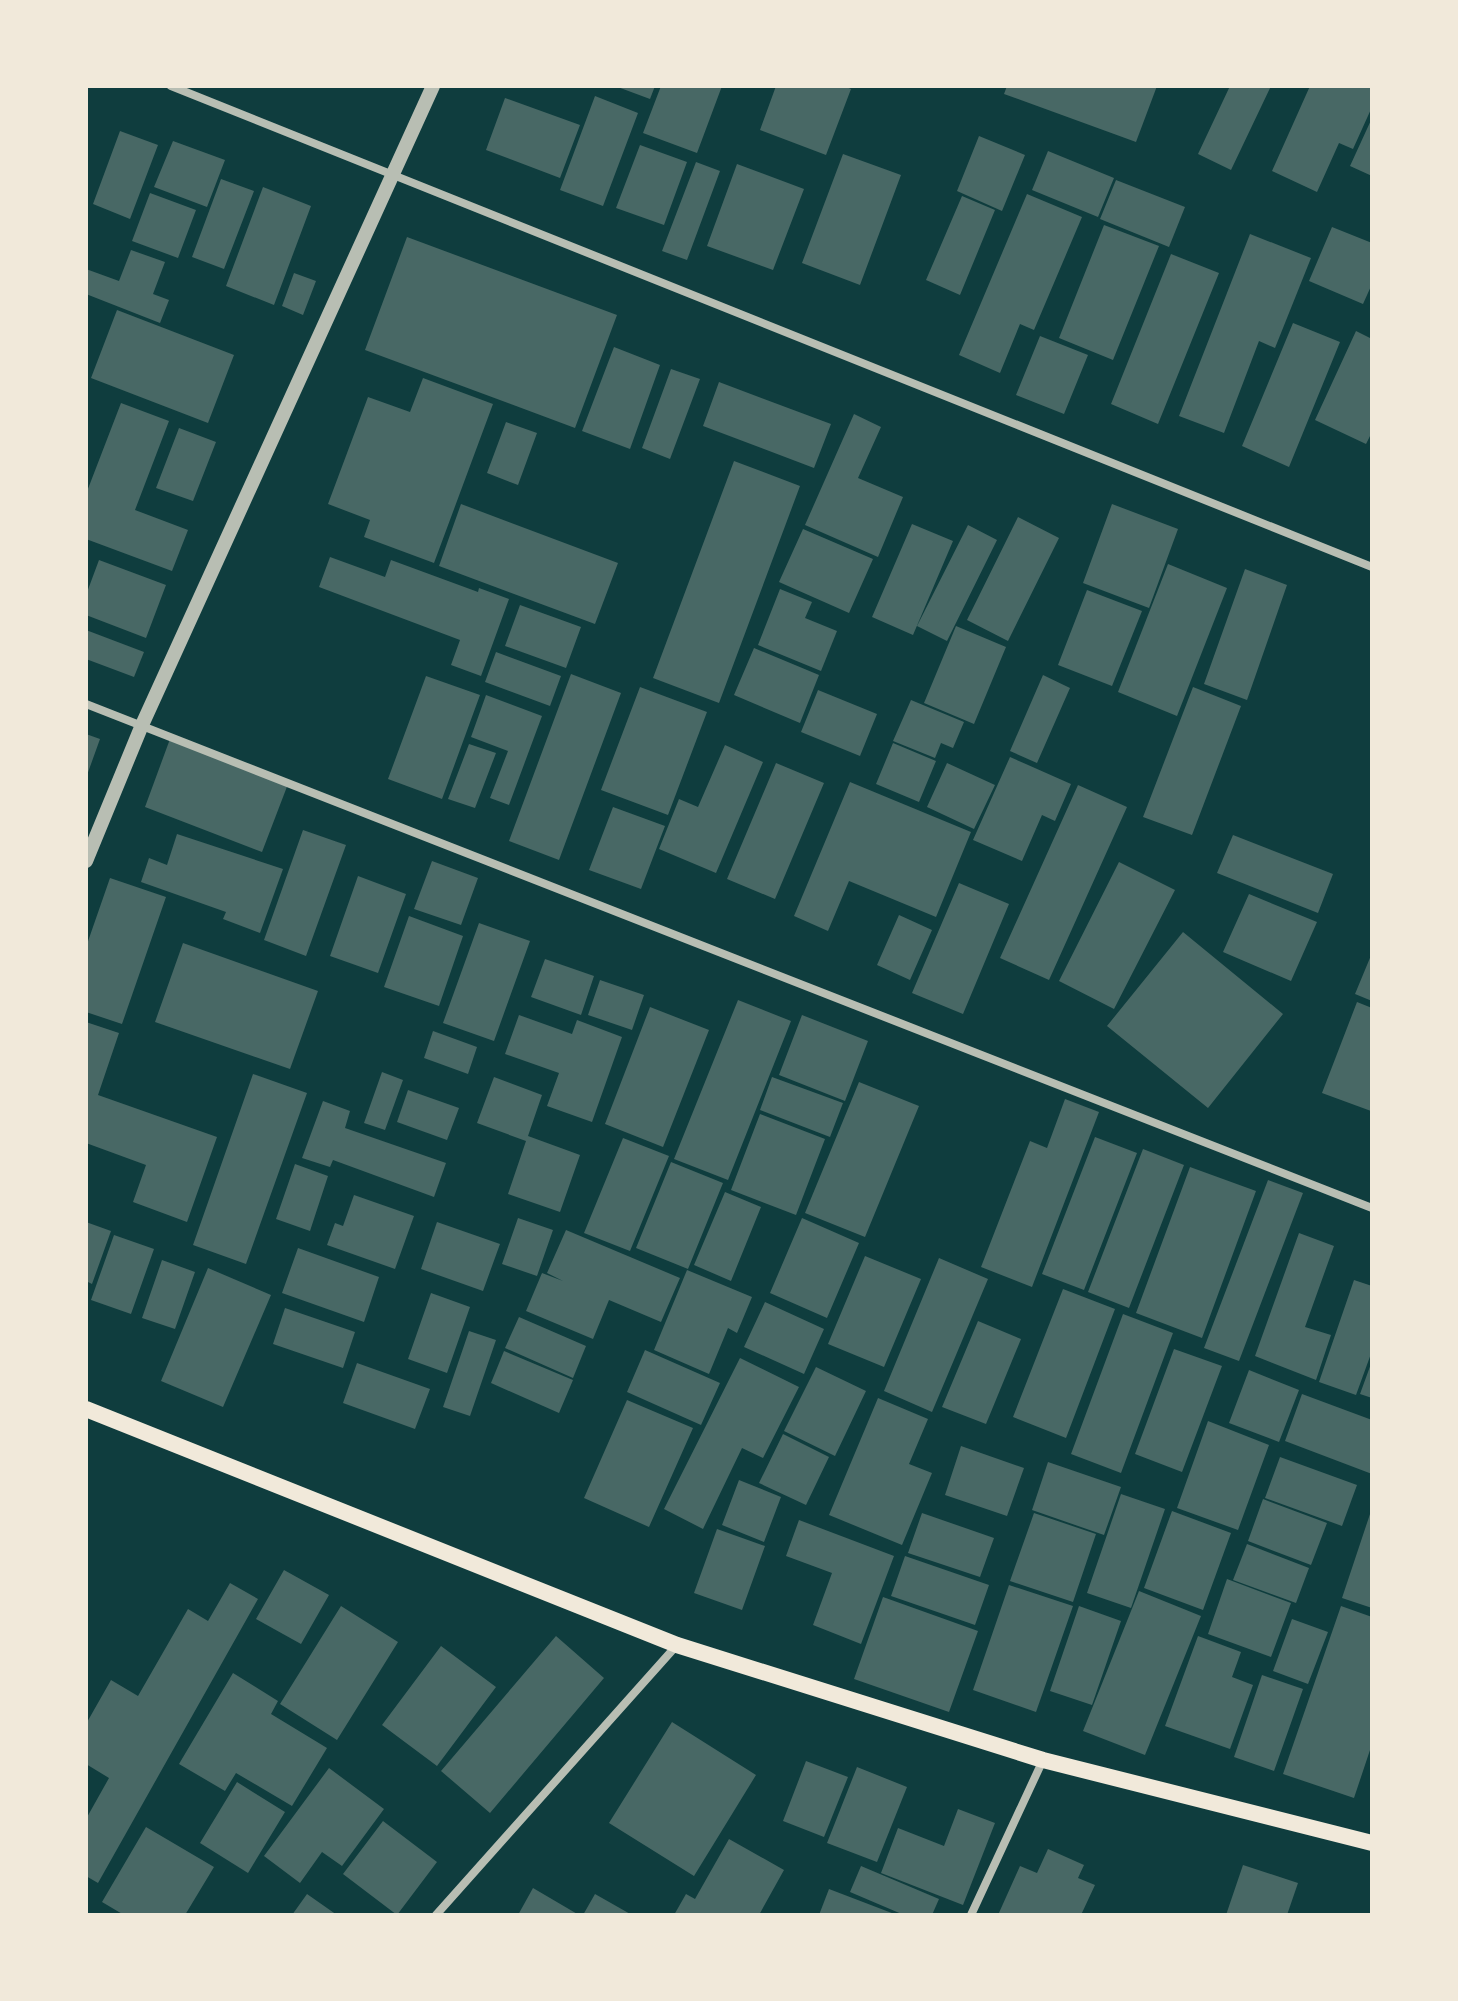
<svg xmlns="http://www.w3.org/2000/svg" width="1458" height="2001" viewBox="0 0 1458 2001" font-family="'Sofia Sans Condensed',sans-serif">
	<style>
		.building { fill: #486865 }
		.lines { fill: none; stroke-linecap: round; stroke-linejoin: round }
		.minor { stroke: #b8beb3; stroke-width: 8 }
		.tertiary { stroke: #b8beb3; stroke-width: 14 }
		.secondary { stroke: #f1e9da; stroke-width: 16 }
	</style>
	<rect width="100%" height="100%" fill="#0f3d3e"/>
	<path class="building" d="M615,86H655L650,99Z
		M661,86H722L697,153L643,133Z
		M776,86H844L851,89L826,155L760,130Z
		M1007,86H1157L1136,142L1004,94Z
		M1230,86H1271L1231,170L1198,154Z
		M1310,86H1372V107L1353,149L1339,143L1317,192L1272,171Z
		M595,96L638,113L603,206L560,190Z
		M505,98L580,125L560,178L486,150Z
		M1372,118V176L1350,166Z
		M120,131L158,145L130,219L93,204Z
		M979,136L1025,155L1002,211L957,191Z
		M173,141L225,160L207,207L154,187Z
		M640,145L687,162L664,225L616,208Z
		M1048,151L1114,178L1098,217L1032,190Z
		M843,154L901,175L860,285L802,263Z
		M696,162L720,171L687,260L662,251Z
		M737,164L804,189L773,270L707,246Z
		M221,179L254,191L224,269L192,257Z
		M1116,180L1185,207L1169,247L1100,219Z
		M263,187L311,206L274,305L226,286Z
		M150,193L196,210L178,258L132,241Z
		M1027,194L1082,217L1034,330L1020,324L1000,373L959,355Z
		M962,196L995,210L960,295L926,280Z
		M1104,225L1159,246L1113,360L1059,338Z
		M1332,227L1372,243V284L1363,304L1309,281Z
		M1250,234L1311,258L1275,348L1259,341L1224,433L1179,416Z
		M407,237L617,315L575,428L365,350Z
		M131,250L165,262L153,294L169,300L160,323L86,294V269L119,281Z
		M1171,254L1219,273L1158,424L1111,404Z
		M294,273L316,281L303,315L282,306Z
		M117,310L234,355L208,423L91,378Z
		M1293,323L1340,342L1289,467L1242,446Z
		M1356,331L1372,339V432L1366,444L1315,420Z
		M1040,336L1088,355L1064,414L1016,395Z
		M614,347L660,365L630,449L582,431Z
		M671,369L700,379L670,459L642,448Z
		M423,378L493,404L434,563L364,537L370,520L328,504L368,397L410,412Z
		M719,382L831,424L814,468L703,426Z
		M121,403L169,421L135,510L188,530L172,571L86,539V494Z
		M854,414L881,427L858,478L903,497L878,557L805,525Z
		M506,422L537,433L518,485L487,473Z
		M179,428L216,442L193,501L156,488Z
		M734,461L800,486L719,703L653,678Z
		M461,504L618,563L595,624L439,566Z
		M1112,504L1178,529L1149,608L1083,583Z
		M1018,517L1059,538L1008,641L967,620Z
		M912,524L953,541L913,635L872,617Z
		M968,525L997,540L947,641L917,626Z
		M803,529L873,559L849,613L779,582Z
		M330,557L385,577L391,560L478,592L479,588L509,599L481,676L451,665L460,640L319,587Z
		M99,560L166,585L146,638L86,615V595Z
		M1168,564L1227,588L1177,716L1118,692Z
		M1245,569L1287,585L1247,700L1204,684Z
		M780,589L812,602L805,618L837,631L821,671L758,645Z
		M1087,590L1142,611L1112,686L1058,665Z
		M520,605L581,627L566,668L505,646Z
		M956,626L1006,647L974,724L924,703Z
		M86,630L144,652L134,677L86,659Z
		M754,648L819,675L800,723L734,695Z
		M496,652L561,676L550,706L485,682Z
		M571,674L621,693L559,860L509,841Z
		M1043,675L1070,688L1037,763L1010,751Z
		M426,676L480,695L442,799L388,779Z
		M640,687L707,712L668,815L601,790Z
		M1193,687L1241,706L1192,835L1143,817Z
		M818,690L877,714L860,756L801,732Z
		M486,695L542,716L509,805L490,798L508,751L471,737Z
		M911,700L964,722L953,748L941,743L935,758L893,741Z
		M86,734L100,739L86,778Z
		M170,739L288,784L262,852L145,807Z
		M893,743L936,761L919,802L876,784Z
		M469,744L496,753L475,808L448,799Z
		M725,745L763,762L716,873L659,849L679,799L698,807Z
		M1010,757L1071,784L1055,821L1042,815L1022,861L973,840Z
		M776,763L824,783L775,899L727,879Z
		M947,763L995,785L974,829L927,807Z
		M850,782L971,832L936,917L849,881L828,931L794,916Z
		M1078,785L1127,807L1049,980L1000,958Z
		M613,807L665,826L641,889L589,870Z
		M303,830L346,845L306,956L264,940Z
		M177,834L283,869L260,933L223,919L226,912L141,882L149,858L167,865Z
		M1233,835L1333,874L1318,913L1217,873Z
		M432,861L478,878L461,925L414,909Z
		M1119,862L1175,890L1114,1009L1059,981Z
		M358,876L406,894L378,973L330,956Z
		M110,878L166,897L122,1024L86,1012V947Z
		M959,883L1009,904L963,1014L912,993Z
		M1249,894L1317,922L1291,981L1223,952Z
		M899,915L932,930L910,980L877,965Z
		M409,916L463,936L439,1006L384,987Z
		M479,923L530,941L494,1041L443,1023Z
		M1183,932L1283,1014L1208,1108L1107,1026Z
		M183,943L318,991L290,1069L155,1022Z
		M1372,953V1001L1355,994Z
		M545,959L594,976L581,1015L531,997Z
		M600,980L644,995L632,1030L588,1015Z
		M738,1000L791,1021L728,1180L674,1159Z
		M1357,1002L1372,1008L1371,1111L1322,1093Z
		M650,1007L709,1030L663,1147L605,1124Z
		M519,1015L572,1034L577,1020L622,1037L592,1122L547,1106L559,1073L505,1054Z
		M802,1015L868,1041L845,1101L779,1075Z
		M86,1022L119,1033L98,1095L217,1137L187,1222L133,1202L146,1165L86,1143Z
		M433,1031L477,1047L468,1074L424,1058Z
		M382,1072L403,1080L385,1130L364,1123Z
		M253,1074L307,1093L246,1264L193,1245Z
		M494,1077L542,1095L528,1136L580,1155L560,1212L508,1194L526,1141L477,1123Z
		M772,1077L843,1103L830,1137L760,1110Z
		M859,1082L919,1106L865,1237L805,1213Z
		M408,1090L459,1108L447,1140L397,1122Z
		M1065,1099L1099,1112L1032,1287L981,1267L1030,1141L1047,1148Z
		M323,1101L350,1111L345,1128L446,1163L434,1197L333,1160L330,1167L302,1158Z
		M760,1114L825,1139L796,1215L731,1190Z
		M1095,1137L1137,1153L1084,1290L1042,1274Z
		M623,1138L669,1156L630,1251L584,1233Z
		M1143,1149L1184,1165L1129,1308L1088,1292Z
		M671,1162L723,1183L688,1269L636,1248Z
		M295,1164L328,1176L310,1231L276,1219Z
		M1190,1167L1256,1191L1202,1338L1136,1313Z
		M1268,1180L1303,1193L1239,1361L1204,1348Z
		M725,1192L761,1207L731,1281L694,1265Z
		M354,1195L414,1216L395,1269L327,1245L335,1223L343,1226Z
		M518,1218L553,1230L537,1276L502,1264Z
		M802,1218L859,1243L827,1318L770,1293Z
		M86,1222L111,1231L92,1284L86,1281Z
		M437,1222L500,1244L483,1291L421,1269Z
		M566,1230L680,1278L661,1322L609,1300L593,1339L526,1311L542,1273L563,1281L547,1273Z
		M1299,1233L1334,1246L1305,1327L1331,1335L1316,1380L1255,1356Z
		M114,1235L154,1249L131,1314L91,1300Z
		M298,1248L379,1277L364,1322L282,1293Z
		M865,1256L921,1279L884,1367L828,1344Z
		M939,1258L988,1279L932,1412L884,1391Z
		M162,1260L195,1272L175,1329L142,1318Z
		M208,1268L271,1295L223,1407L161,1381Z
		M687,1270L752,1297L737,1333L728,1328L709,1374L654,1350Z
		M1354,1280L1372,1286V1351L1356,1395L1319,1382Z
		M1063,1289L1115,1309L1066,1438L1013,1417Z
		M431,1293L470,1307L447,1373L408,1359Z
		M765,1302L824,1329L804,1374L744,1347Z
		M285,1308L355,1332L343,1368L273,1344Z
		M1123,1314L1173,1333L1121,1473L1071,1454Z
		M519,1317L586,1346L573,1378L505,1348Z
		M978,1321L1021,1339L986,1424L942,1407Z
		M469,1331L496,1340L470,1416L443,1407Z
		M1174,1349L1222,1366L1182,1472L1135,1454Z
		M645,1350L720,1383L701,1425L627,1392Z
		M504,1351L573,1380L559,1413L491,1383Z
		M740,1358L799,1387L763,1458L742,1448L703,1529L664,1509Z
		M1372,1361V1398L1360,1394Z
		M357,1363L430,1389L415,1429L343,1403Z
		M816,1367L866,1391L835,1456L784,1431Z
		M1249,1370L1299,1390L1279,1442L1229,1423Z
		M1302,1394L1372,1420V1474L1285,1441Z
		M878,1398L928,1419L909,1464L932,1473L902,1545L829,1515Z
		M627,1400L693,1428L649,1527L584,1498Z
		M1208,1421L1269,1445L1238,1530L1177,1508Z
		M783,1434L829,1457L806,1505L759,1483Z
		M961,1446L1024,1468L1007,1516L945,1495Z
		M1280,1457L1357,1485L1342,1526L1265,1498Z
		M1048,1462L1121,1487L1104,1535L1032,1510Z
		M739,1480L781,1497L764,1542L722,1525Z
		M1121,1494L1165,1509L1131,1608L1087,1593Z
		M1263,1499L1327,1523L1311,1565L1248,1541Z
		M1172,1511L1231,1533L1203,1610L1144,1588Z
		M1371,1511H1372V1608L1342,1598Z
		M922,1513L994,1538L980,1577L908,1553Z
		M1034,1513L1096,1534L1073,1602L1010,1581Z
		M799,1520L894,1556L861,1644L813,1625L832,1573L786,1556Z
		M717,1529L765,1546L742,1610L694,1593Z
		M1247,1544L1309,1568L1296,1603L1233,1580Z
		M905,1556L989,1585L975,1625L891,1596Z
		M284,1570L329,1595L301,1644L256,1619Z
		M1227,1579L1291,1603L1271,1657L1208,1634Z
		M230,1583L258,1599L98,1883L86,1876V1819L109,1778L86,1764V1724L111,1680L138,1696L188,1609L208,1621Z
		M1009,1585L1073,1606L1036,1712L973,1690Z
		M1139,1591L1201,1616L1145,1755L1083,1731Z
		M883,1597L978,1631L949,1712L854,1679Z
		M341,1606L398,1642L337,1740L280,1704Z
		M1079,1606L1121,1621L1092,1705L1050,1691Z
		M1341,1606L1372,1617V1744L1354,1798L1283,1774Z
		M1292,1619L1328,1632L1308,1684L1273,1671Z
		M556,1636L604,1678L490,1813L441,1771Z
		M1198,1636L1241,1652L1232,1677L1253,1685L1230,1749L1165,1726Z
		M441,1646L496,1687L437,1766L382,1725Z
		M233,1673L278,1701L271,1714L327,1748L292,1806L236,1773L225,1791L179,1764Z
		M1262,1675L1303,1689L1274,1771L1234,1757Z
		M672,1722L756,1775L694,1876L609,1823Z
		M806,1761L848,1777L824,1837L783,1821Z
		M857,1767L907,1787L877,1862L827,1843Z
		M329,1768L384,1809L342,1866L322,1852L300,1883L264,1856Z
		M237,1782L285,1812L248,1873L200,1843Z
		M958,1809L995,1823L963,1905L881,1873L898,1828L944,1846Z
		M383,1821L437,1862L397,1915L343,1874Z
		M146,1827L214,1867L185,1915H124L102,1902Z
		M729,1839L784,1870L759,1915H674L686,1894L695,1899Z
		M1048,1849L1084,1865L1078,1878L1095,1885L1081,1915H998L1020,1866L1037,1873Z
		M1243,1865L1298,1883L1287,1915H1226Z
		M861,1866L939,1899L932,1915H904L850,1892Z
		M533,1888L579,1915H518Z
		M829,1889L897,1915H819Z
		M307,1894L337,1915H292Z
		M595,1894L632,1915H583Z"/>
	<g class="lines">
		<path class="minor" d="M171,86L1372,567
			M86,704L1372,1208
			M436,1915L677,1645
			M971,1915L1043,1760"/>
		<path class="tertiary" d="M86,861L142,725L433,86"/>
		<path class="secondary" d="M86,1409L677,1645L1043,1760L1372,1843"/>
	</g>
	<rect width="1458" height="2001" fill="none" stroke="#f1e9da" stroke-width="176"/>
</svg>
